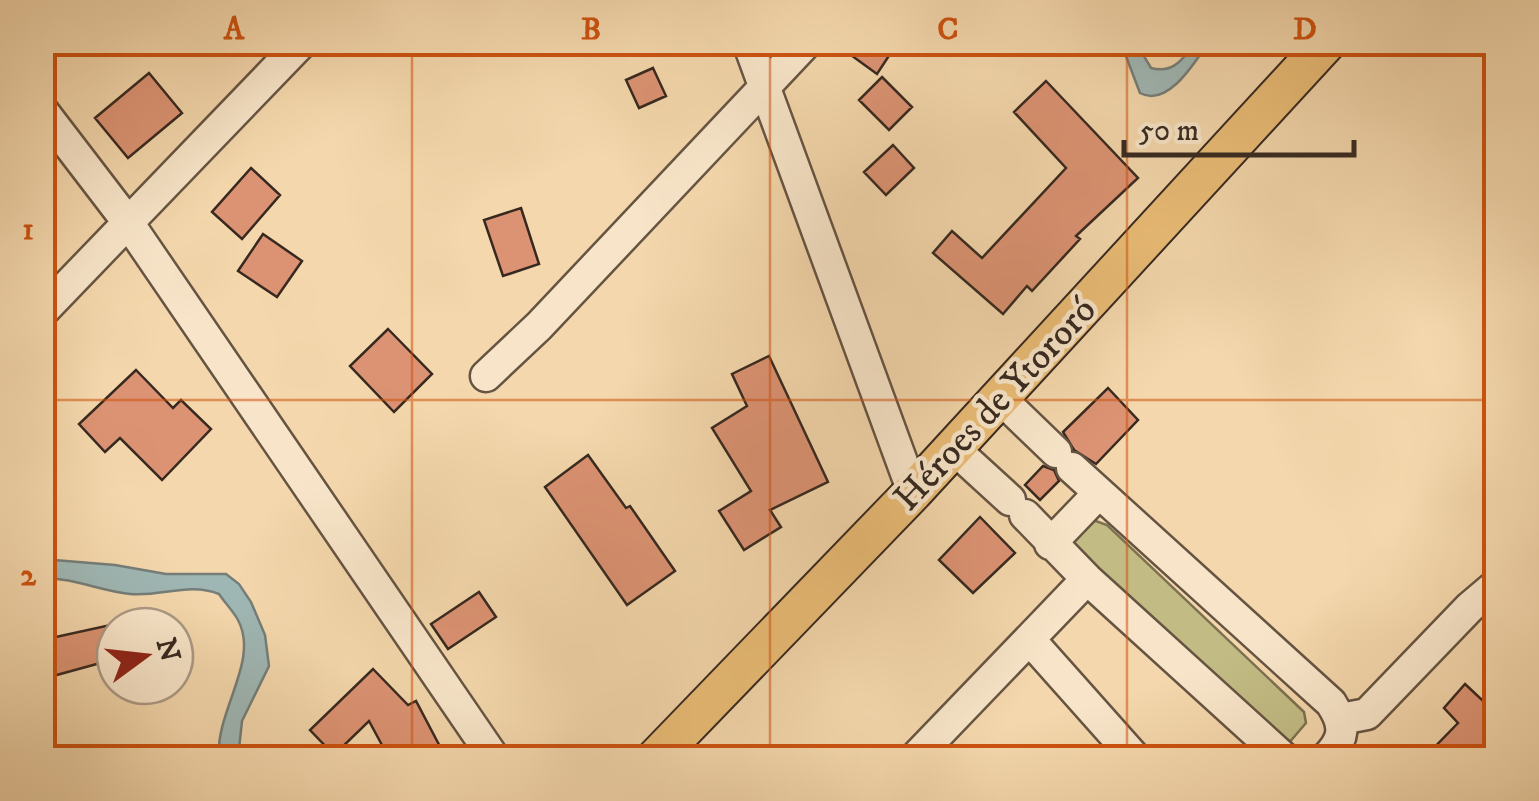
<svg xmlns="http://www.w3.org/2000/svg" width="1539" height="801" viewBox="0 0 1539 801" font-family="'IM FELL DW Pica',serif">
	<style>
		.green { fill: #c2bc84; stroke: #7c7252; stroke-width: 2.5 }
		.water { fill: #9fb7b4; stroke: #757e79; stroke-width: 2.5 }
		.building { fill: #dc9373; stroke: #372920; stroke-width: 2.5 }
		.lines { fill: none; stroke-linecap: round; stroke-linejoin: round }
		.minor-casing { stroke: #665443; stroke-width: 35 }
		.major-casing { stroke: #372920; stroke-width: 42 }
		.minor { stroke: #f8e5c9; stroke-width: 30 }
		.major { stroke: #eabc76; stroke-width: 38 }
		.grid { fill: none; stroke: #cd520f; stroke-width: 2.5; stroke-opacity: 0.55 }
		.labels { text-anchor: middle; stroke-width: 9; stroke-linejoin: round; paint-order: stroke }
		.street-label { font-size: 38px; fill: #372920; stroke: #f8e5c9 }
		.neatline { fill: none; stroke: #cd520f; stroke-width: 4 }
		.grid-label { font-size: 32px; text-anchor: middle; font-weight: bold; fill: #cd520f }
	</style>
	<rect width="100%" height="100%" fill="#f4d7ac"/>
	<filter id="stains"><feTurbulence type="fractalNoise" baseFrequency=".002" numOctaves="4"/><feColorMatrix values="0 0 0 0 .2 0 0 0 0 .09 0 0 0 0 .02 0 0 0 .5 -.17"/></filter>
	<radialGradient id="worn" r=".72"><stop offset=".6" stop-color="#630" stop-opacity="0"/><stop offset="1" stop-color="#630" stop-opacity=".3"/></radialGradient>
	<path class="green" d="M1093,520L1107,525L1304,712L1306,723L1282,751L1063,547Z"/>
	<path class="water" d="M1121,43H1136L1151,68C1174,74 1182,59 1196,43H1208C1195,62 1168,108 1140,93Z
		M42,559L115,565L166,574H226L239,584L251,602L265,635L269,666L242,721L238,758H219C215,711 260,661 238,620C233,611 225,603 219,594C189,582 161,597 130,594C100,591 74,578 43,578Z"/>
	<path class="building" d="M833,42H898L877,74Z
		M653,68L666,96L639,108L626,80Z
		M149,73L182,113L128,158L95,118Z
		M882,77L912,107L889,130L859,100Z
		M1046,81L1138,178L1076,236L1080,239L1032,291L1027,286L1003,314L933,253L952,231L982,258L1066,168L1014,112Z
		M893,145L914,168L886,195L864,172Z
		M251,168L280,195L242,239L212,212Z
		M521,208L539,264L503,276L484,220Z
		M263,234L302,261L277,297L238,271Z
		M388,329L432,374L394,412L350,366Z
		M769,356L828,482L770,510L781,527L744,550L719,511L751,491L712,428L747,406L732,374Z
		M136,370L173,408L181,400L211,429L162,480L120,438L105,452L79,424Z
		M1108,388L1138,420L1096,464L1074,450L1063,432Z
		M588,455L626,508L630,506L675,571L627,605L545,487Z
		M1043,466L1054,470L1059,481L1040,500L1025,485Z
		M980,517L1015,553L973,593L939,560Z
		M479,592L496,617L448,649L431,624Z
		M115,624V659L42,679V640Z
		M373,669L408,705L416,701L446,758H389L369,721L334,755L310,730Z
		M1465,684L1496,713V758H1424L1458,723L1444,708Z"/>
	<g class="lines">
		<g class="minor-casing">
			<path id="minor" d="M748,42L913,492
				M42,110L127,221L494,758
				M42,312L302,42
				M486,376L539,326L807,42
				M999,397L1056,452
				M952,447L1010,500
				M1072,468L1331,703C1346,726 1345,739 1326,758
				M1025,515L1087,579L1284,758
				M1050,544L1099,493
				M1030,640L1135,758
				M1341,719L1367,714L1470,607L1496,585
				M915,758L1087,579"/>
		</g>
		<g class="major-casing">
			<path id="major" d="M656,758L913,492L1327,42"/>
		</g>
		<use href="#minor" class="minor"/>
		<use href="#major" class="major"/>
	</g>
	<path class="grid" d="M412,42V758M770,42V758M1127,42V758M42,400H1496"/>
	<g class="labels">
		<g class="street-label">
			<text transform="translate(994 403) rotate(-47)" y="13">Héroes de Ytororó</text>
		</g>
	</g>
	<rect width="1539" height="801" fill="none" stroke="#f4d7ac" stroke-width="110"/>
	<g transform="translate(145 656) rotate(75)"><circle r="48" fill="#f8e5c9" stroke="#ab9a85" stroke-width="2.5"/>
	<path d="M0-8L18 38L0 25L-18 38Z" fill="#8f2418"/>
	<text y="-15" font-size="28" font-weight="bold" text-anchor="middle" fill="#372920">N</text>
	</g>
	<path d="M1124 140v15h230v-15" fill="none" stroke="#372920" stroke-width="5"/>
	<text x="1139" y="140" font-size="30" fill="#372920" stroke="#f8e5c9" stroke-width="8" paint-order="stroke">50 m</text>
	<rect x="55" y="55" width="1429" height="691" class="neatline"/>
	<g class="grid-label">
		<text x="234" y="39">A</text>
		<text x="591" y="39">B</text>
		<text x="948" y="39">C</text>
		<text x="1305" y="39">D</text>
		<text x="28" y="239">1</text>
		<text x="28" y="585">2</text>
	</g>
	<rect width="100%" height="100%" filter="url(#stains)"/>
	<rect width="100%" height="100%" fill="url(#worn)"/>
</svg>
